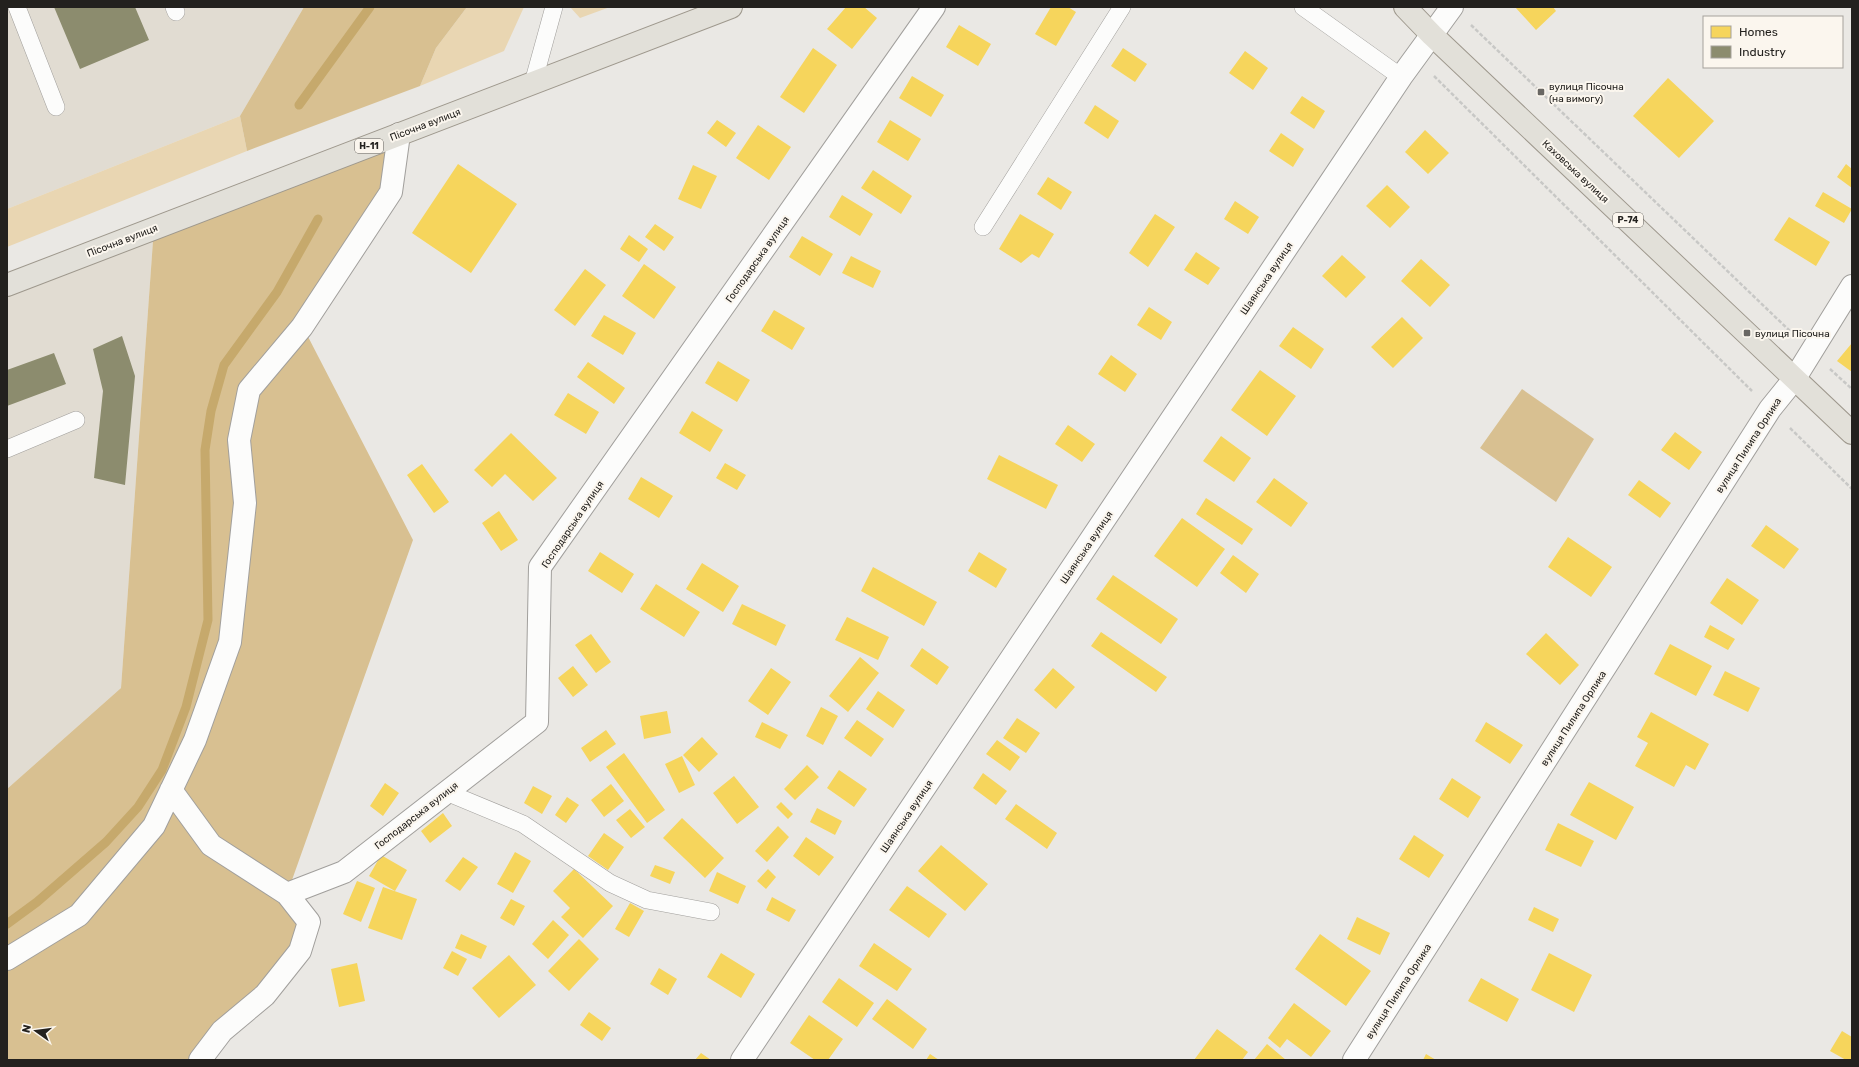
<svg xmlns="http://www.w3.org/2000/svg" width="1859" height="1067" viewBox="0 0 1859 1067" font-family="Rubik,sans-serif">
	<style>
		.built { fill: #e1dcd2 }
		.green { fill: #e9d6b2 }
		.forest { fill: #d8c091 }
		.homes { fill: #f6d55c }
		.industry { fill: #8c8c6e }
		.lines { fill: none; stroke-linecap: round; stroke-linejoin: round }
		.stream { stroke: #c6a96c; stroke-width: 9 }
		.lane-casing { stroke: #a19f9c; stroke-width: 18 }
		.street-casing { stroke: #a19f9c; stroke-width: 24 }
		.primary-casing { stroke: #9e988d; stroke-width: 24 }
		.path { stroke: #c8c8c6; stroke-width: 2.5; stroke-dasharray: 4 2; stroke-linecap: butt }
		.lane { stroke: #fcfcfb; stroke-width: 17 }
		.street { stroke: #fcfcfb; stroke-width: 22 }
		.primary { stroke: #e2e0d9; stroke-width: 22 }
		.poi-dot { fill: #696763; stroke: #fbf6ee; stroke-width: 1.5 }
		.labels { text-anchor: middle; stroke-width: 4; stroke-linejoin: round; paint-order: stroke }
		.shield { fill: #fbf6ee; stroke: #64615c; stroke-width: 1 }
		.shield-label { font-size: 9px; font-weight: bold; fill: #23211e }
		.poi-label { font-size: 10px; fill: #23211e; stroke: #fbf6ee; text-anchor: start }
		.street-label { font-size: 10px; fill: #23211e; stroke: #fbf6ee }
	</style>
	<rect width="100%" height="100%" fill="#eae8e4"/>
	<path class="built" d="M7,7H304L240,116L7,209Z
		M154,227L121,688L7,789V285Z"/>
	<path class="green" d="M467,7H524L504,51L420,86L436,48Z
		M570,7H610L580,18Z
		M240,116L247,151L7,247V209Z"/>
	<path class="forest" d="M304,7H467L436,48L420,86L247,151L240,116Z
		M399,134L391,192L303,327L413,540L287,894L309,922L200,1060H7V789L121,688L154,227Z
		M1522,389L1594,439L1556,502L1480,448Z"/>
	<path class="homes" d="M846,7H864L877,18L852,49L827,29Z
		M1051,7H1068L1076,12L1056,46L1035,34Z
		M1515,7H1553L1556,11L1536,30Z
		M959,25L991,44L978,66L946,47Z
		M813,48L837,65L804,113L780,97Z
		M1123,48L1147,64L1135,82L1111,66Z
		M1245,51L1268,68L1253,90L1229,73Z
		M912,76L944,95L931,117L899,98Z
		M1668,78L1714,121L1679,158L1633,116Z
		M1302,96L1325,111L1314,129L1290,113Z
		M1095,105L1119,121L1108,139L1084,123Z
		M717,120L736,133L726,147L707,133Z
		M890,120L921,139L908,161L877,142Z
		M758,125L791,147L769,180L736,158Z
		M1425,130L1449,153L1428,174L1405,152Z
		M1281,133L1304,149L1293,167L1269,151Z
		M458,164L517,204L471,273L412,233Z
		M1846,164L1852,169V188L1837,177Z
		M693,165L717,176L701,209L678,199Z
		M873,170L912,196L901,214L861,188Z
		M1048,177L1072,192L1061,210L1037,194Z
		M1387,185L1410,207L1390,228L1366,206Z
		M1823,192L1852,209L1844,223L1815,206Z
		M842,195L873,214L860,236L829,217Z
		M1235,201L1259,217L1248,234L1224,219Z
		M1020,214L1054,234L1039,258L1032,254L1021,263L999,249Z
		M1155,214L1175,227L1148,267L1129,253Z
		M1789,217L1830,242L1816,266L1774,240Z
		M655,224L674,237L664,251L645,237Z
		M629,235L648,249L639,262L620,249Z
		M802,236L833,254L820,276L789,257Z
		M1196,252L1220,268L1208,285L1184,270Z
		M1342,255L1366,277L1346,298L1322,276Z
		M851,256L881,271L873,288L842,273Z
		M1421,259L1450,285L1430,307L1401,281Z
		M644,264L676,287L654,319L622,296Z
		M585,269L606,285L575,326L554,310Z
		M1149,307L1172,322L1161,340L1137,325Z
		M774,310L805,328L792,350L761,331Z
		M604,315L636,333L623,355L591,336Z
		M1402,317L1423,338L1393,368L1371,347Z
		M1293,327L1324,349L1311,369L1279,346Z
		M1852,343V372L1837,361Z
		M1111,355L1137,374L1125,392L1098,374Z
		M718,361L750,380L737,402L705,383Z
		M588,362L625,388L614,404L577,377Z
		M1260,370L1296,396L1267,436L1231,410Z
		M568,393L599,412L586,434L554,415Z
		M692,411L723,430L710,452L679,433Z
		M1068,425L1095,444L1082,462L1055,444Z
		M1675,432L1702,452L1689,470L1661,450Z
		M511,433L557,478L533,501L505,474L492,487L474,470Z
		M1221,436L1251,458L1234,482L1203,461Z
		M999,455L1058,485L1046,509L987,479Z
		M725,463L746,475L737,490L716,478Z
		M422,464L449,502L434,513L407,475Z
		M641,477L673,496L659,518L628,499Z
		M1274,478L1308,503L1291,527L1256,502Z
		M1639,480L1671,503L1660,518L1628,495Z
		M1206,498L1253,529L1242,545L1196,514Z
		M499,511L518,540L501,551L482,523Z
		M1182,518L1225,549L1197,587L1154,556Z
		M1766,525L1799,549L1784,569L1751,546Z
		M1568,537L1612,567L1591,597L1548,567Z
		M600,552L634,574L622,593L588,571Z
		M979,552L1007,569L996,588L968,571Z
		M1233,555L1259,574L1246,593L1220,573Z
		M702,563L739,586L723,612L686,589Z
		M873,567L937,602L924,626L861,591Z
		M1113,575L1178,619L1161,644L1096,599Z
		M1727,578L1759,600L1742,625L1710,603Z
		M656,584L700,612L684,637L640,609Z
		M742,604L786,625L776,646L732,624Z
		M847,617L889,637L878,660L835,640Z
		M1710,625L1735,639L1728,650L1704,637Z
		M1101,632L1167,677L1156,692L1091,646Z
		M1546,633L1579,665L1560,685L1526,654Z
		M591,634L611,662L596,673L575,645Z
		M1670,644L1712,666L1696,696L1654,674Z
		M922,648L949,667L937,685L910,666Z
		M860,657L879,673L848,712L829,696Z
		M573,666L588,685L573,697L558,678Z
		M771,668L791,682L768,715L748,701Z
		M1053,668L1075,687L1056,709L1034,690Z
		M1725,671L1760,688L1748,712L1713,695Z
		M878,691L905,710L893,728L866,709Z
		M821,707L838,716L823,745L806,736Z
		M667,711L671,733L644,739L640,716Z
		M1651,712L1709,744L1695,770L1686,765L1674,787L1635,766L1648,743L1637,737Z
		M1017,718L1040,733L1026,753L1003,738Z
		M857,720L884,739L871,757L844,738Z
		M762,722L788,735L780,749L755,737Z
		M1486,722L1523,745L1510,764L1475,741Z
		M606,730L616,744L590,762L581,748Z
		M702,737L718,754L699,772L683,755Z
		M997,740L1020,757L1010,771L986,754Z
		M624,753L665,810L647,823L606,767Z
		M682,756L695,785L679,793L665,764Z
		M807,765L819,777L795,800L784,789Z
		M839,770L867,789L854,807L827,788Z
		M983,773L1007,791L996,805L973,788Z
		M734,776L759,807L737,824L713,793Z
		M1452,778L1481,797L1468,818L1439,799Z
		M1589,782L1634,807L1616,840L1570,815Z
		M385,783L399,793L383,816L370,806Z
		M611,784L624,801L604,817L591,800Z
		M533,786L552,796L542,814L524,803Z
		M567,797L579,805L566,823L555,815Z
		M781,802L793,814L788,819L776,807Z
		M1016,804L1057,833L1047,849L1005,819Z
		M817,808L842,821L835,835L810,822Z
		M630,809L645,827L631,838L616,820Z
		M443,813L452,826L430,843L421,831Z
		M682,818L724,858L705,878L663,838Z
		M1558,823L1594,841L1581,867L1545,850Z
		M778,826L789,837L767,862L755,851Z
		M604,833L624,847L608,870L588,856Z
		M1414,835L1444,855L1429,878L1399,859Z
		M806,837L834,857L819,876L793,856Z
		M941,845L988,884L965,911L918,871Z
		M515,852L531,861L513,893L497,884Z
		M381,855L407,870L395,891L369,876Z
		M463,857L478,867L460,891L445,881Z
		M655,865L675,872L670,884L650,876Z
		M574,869L613,906L583,938L561,917L570,908L553,891Z
		M768,869L776,877L766,889L757,881Z
		M717,872L746,886L738,904L709,891Z
		M357,881L375,888L361,922L343,914Z
		M907,886L947,914L929,938L889,910Z
		M383,887L417,899L402,940L368,928Z
		M772,897L796,910L789,922L766,910Z
		M511,899L525,906L514,926L500,918Z
		M630,903L644,911L629,937L615,929Z
		M1534,907L1559,919L1553,932L1528,920Z
		M1357,917L1390,933L1380,955L1347,939Z
		M553,920L569,935L548,959L532,944Z
		M461,934L487,946L481,959L455,948Z
		M1320,934L1371,971L1346,1006L1295,969Z
		M579,939L599,959L569,991L548,971Z
		M874,943L912,969L897,991L859,966Z
		M452,951L467,959L458,976L443,968Z
		M721,953L755,974L741,998L707,977Z
		M1549,953L1592,975L1574,1012L1531,990Z
		M509,955L536,985L499,1018L472,988Z
		M357,963L365,1001L339,1007L331,969Z
		M659,968L677,979L668,995L650,984Z
		M839,978L874,1003L857,1027L822,1002Z
		M1481,978L1519,999L1507,1022L1468,1001Z
		M887,999L927,1029L913,1049L872,1019Z
		M1294,1003L1331,1031L1311,1057L1287,1039L1280,1048L1268,1038Z
		M589,1012L611,1028L602,1041L580,1025Z
		M809,1015L843,1039L828,1060H815L790,1043Z
		M1217,1029L1248,1052L1242,1060H1194Z
		M1842,1031L1852,1037V1060H1846L1830,1051Z
		M1267,1044L1286,1060H1254Z
		M701,1053L711,1060H695Z
		M930,1054L939,1060H926Z
		M1426,1054L1436,1060H1423Z"/>
	<path class="industry" d="M54,7H135L149,40L80,69Z
		M122,336L135,376L125,485L94,478L103,391L93,349Z
		M54,353L66,384L7,406V370Z"/>
	<g class="lines">
		<path class="stream" d="M299,105L370,7
			M7,924L37,902L106,842L138,807L162,770L186,707L208,620L205,450L211,411L224,365L277,292L318,219"/>
		<g class="lane-casing">
			<path id="lane" d="M17,7L56,107
				M174,7L176,12
				M1303,7L1401,77
				M533,83L554,7
				M983,227L1122,7
				M7,449L76,420
				M446,792L523,824L610,883L647,900L711,912"/>
		</g>
		<g class="street-casing">
			<path id="street" d="M171,790L211,845L287,894
				M7,959L79,915L154,826L195,740L230,642L245,503L239,440L249,390L302,327L391,192L399,134
				M200,1060L222,1031L265,995L300,951L309,922L287,894L344,872L537,722L540,567L934,7
				M742,1060L1401,77L1452,7
				M1354,1060L1770,409L1795,378L1852,286"/>
		</g>
		<g class="primary-casing">
			<path id="primary" d="M1405,7L1432,35L1852,433
				M7,285L731,7"/>
		</g>
		<path class="path" d="M1471,25L1792,333
			M1434,76L1752,391
			M1830,369L1852,389
			M1790,428L1852,489"/>
		<use href="#lane" class="lane"/>
		<use href="#street" class="street"/>
		<use href="#primary" class="primary"/>
	</g>
	<g class="poi-dot">
		<rect x="1537" y="88" width="8" height="8" rx="2"/>
		<rect x="1743" y="329" width="8" height="8" rx="2"/>
	</g>
	<g class="labels">
		<g class="shield">
			<rect x="355" y="139" width="28" height="14" rx="3"/>
			<rect x="1613" y="213" width="30" height="14" rx="3"/>
		</g>
		<g class="shield-label">
			<text x="369" y="149">Н-11</text>
			<text x="1628" y="223">Р-74</text>
		</g>
		<g class="poi-label">
			<text x="1549" y="90">вулиця Пісочна<tspan x="1549" dy="12">(на вимогу)</tspan></text>
			<text x="1755" y="337">вулиця Пісочна</text>
		</g>
		<g class="street-label">
			<text transform="translate(425 124) rotate(-21)" y="4">Пісочна вулиця</text>
			<text transform="translate(1576 171) rotate(43)" y="4">Каховська вулиця</text>
			<text transform="translate(122 240) rotate(-21)" y="4">Пісочна вулиця</text>
			<text transform="translate(757 259) rotate(-55)" y="4">Господарська вулиця</text>
			<text transform="translate(1266 278) rotate(-56)" y="4">Шаянська вулиця</text>
			<text transform="translate(1748 445) rotate(-57)" y="4">вулиця Пилипа Орлика</text>
			<text transform="translate(572 524) rotate(-56)" y="4">Господарська вулиця</text>
			<text transform="translate(1086 547) rotate(-56)" y="4">Шаянська вулиця</text>
			<text transform="translate(1573 718) rotate(-57)" y="4">вулиця Пилипа Орлика</text>
			<text transform="translate(416 815) rotate(-38)" y="4">Господарська вулиця</text>
			<text transform="translate(906 816) rotate(-56)" y="4">Шаянська вулиця</text>
			<text transform="translate(1398 991) rotate(-57)" y="4">вулиця Пилипа Орлика</text>
		</g>
	</g>
	<rect width="1859" height="1067" fill="none" stroke="#23211e" stroke-width="16"/>
	<rect x="1703" y="16" width="140" height="52" fill="#fbf6ee" stroke="#a5a19b"/>
	<rect x="1711" y="26" width="20" height="12" fill="#f6d55c" stroke="#a5a19b"/>
	<text x="1739" y="36" font-size="12" fill="#23211e">Homes</text>
	<rect x="1711" y="46" width="20" height="12" fill="#8c8c6e" stroke="#a5a19b"/>
	<text x="1739" y="56" font-size="12" fill="#23211e">Industry</text>
	<g transform="translate(36 1031) rotate(284)" stroke="#fbf6ee" stroke-width="3" paint-order="stroke">
	<path d="M0-3L7 15L0 10L-7 15Z" fill="#23211e"/>
	<text y="-6" font-size="11" font-weight="bold" text-anchor="middle" fill="#23211e">N</text>
	</g>
</svg>
